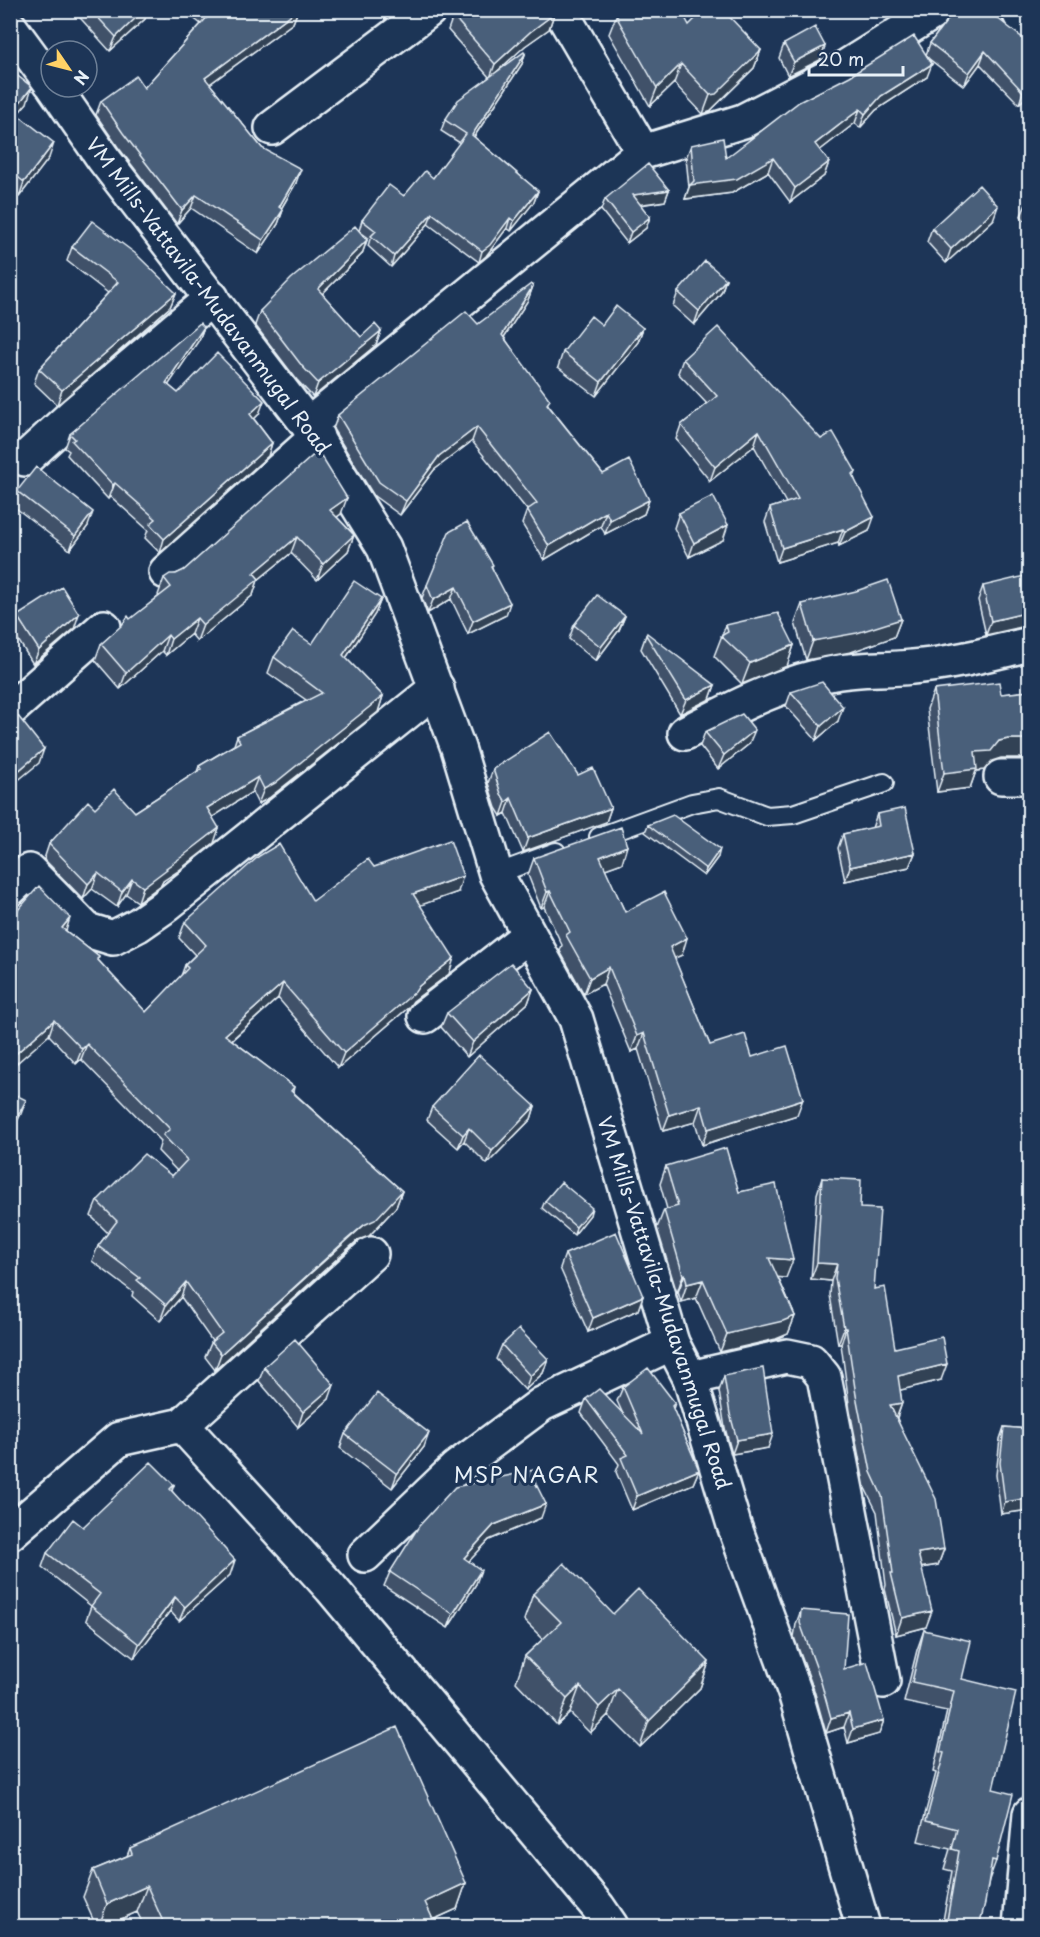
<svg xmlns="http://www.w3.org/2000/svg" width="1040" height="1937" viewBox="0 0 1040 1937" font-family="'Playpen Sans',sans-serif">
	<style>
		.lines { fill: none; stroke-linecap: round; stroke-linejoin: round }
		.lane-casing { stroke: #e8f1f8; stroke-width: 22 }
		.street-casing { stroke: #e8f1f8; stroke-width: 38 }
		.secondary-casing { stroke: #e8f1f8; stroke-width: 38 }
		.lane { stroke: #1d3557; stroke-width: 18 }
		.street { stroke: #1d3557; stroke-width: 33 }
		.secondary { stroke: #1d3557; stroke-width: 33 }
		.wall { fill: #3f5169; stroke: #e8f1f8; stroke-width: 1.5 }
		.shaded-wall { fill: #334255; stroke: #e8f1f8; stroke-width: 1.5 }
		.building { fill: #495e7a; stroke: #e8f1f8; stroke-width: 1.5 }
		.labels { text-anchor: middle; stroke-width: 6; stroke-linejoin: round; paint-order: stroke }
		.street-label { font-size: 20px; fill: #e8f1f8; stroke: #1d3557 }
		.neighbourhood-label { font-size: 21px; letter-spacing: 1.5px; fill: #e8f1f8; stroke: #1d3557 }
	</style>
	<rect width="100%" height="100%" fill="#1d3557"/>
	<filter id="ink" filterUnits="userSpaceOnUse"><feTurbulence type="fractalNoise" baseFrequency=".0167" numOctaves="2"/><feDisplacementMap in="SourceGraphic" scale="12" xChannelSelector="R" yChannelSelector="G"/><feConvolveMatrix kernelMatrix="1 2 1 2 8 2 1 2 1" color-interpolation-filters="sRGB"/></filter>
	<g filter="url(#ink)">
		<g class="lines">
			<g class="lane-casing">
				<path id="lane" d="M599,837L692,803L719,798L767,816L793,814L884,783
					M496,874L556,852"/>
			</g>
			<g class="street-casing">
				<path id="street" d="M1018,10L1030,34
					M272,128L429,10
					M643,152L743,121L836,73L937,10
					M308,425L643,152L560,10
					M25,459L74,414L212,298
					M166,572L317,437
					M10,710L104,627
					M685,733C732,709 781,682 834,673C859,668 886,670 912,667C952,664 991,653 1030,644
					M1001,777H1030
					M10,889L29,871L87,930L113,938L138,925L161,909L437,688
					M425,1016L529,935
					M690,1378L787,1356L811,1361L824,1377L883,1681
					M182,1425L331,1588L598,1907L611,1926
					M10,1533L119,1439L182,1425L371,1254
					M365,1555L456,1468L542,1404L672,1343
					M1020,1926L1030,1814"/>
			</g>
			<g class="secondary-casing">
				<path id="secondary" d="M10,27L51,83
					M54,87L103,158L308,425L384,548L458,748L496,874L576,1019L672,1343L690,1378L734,1525L796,1696L863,1926"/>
			</g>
			<use href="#lane" class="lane"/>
			<use href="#street" class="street"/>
			<use href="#secondary" class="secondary"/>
		</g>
		<path class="wall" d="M73,10H148L145,19L110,51Z
			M183,10H298L293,23L210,84L262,148L296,183L281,209L283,210L278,224L258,254L191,208L177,224L118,147L96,115L101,101L144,88L201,24Z
			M380,10H397L385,19Z
			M955,10L1029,94L1019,104L980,64L964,86L929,59L927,77L876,110L860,128L855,123L820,150L829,162L824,176L790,202L768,172L732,193L685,199L689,187L686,158L691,145L726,158L926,55L930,43Z
			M554,14L549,29L525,46L496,72L525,54L522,64L474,137L538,191L534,202L511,231L507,228L486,256L479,262L428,224L391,267L368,246L370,239L359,231L367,240L362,254L322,294L361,337L381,331L376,345L313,397L297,380L255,325L260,311L359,231L362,220L433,178L460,143L441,131L445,120L489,77L448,30L453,16Z
			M616,16L689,25L761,50L754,68L709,112L703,114L674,83L650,106L609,34Z
			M784,44L825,46L820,60L788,76L779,58Z
			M10,70L27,103L17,114L49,158L19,197L10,191Z
			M669,190L665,201L640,205L650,217L646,228L627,243L601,210L605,199Z
			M1029,200V226L1021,216L1027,202Z
			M993,220L946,263L927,242L932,228Z
			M72,247L176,293L170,307L57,405L34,383L39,369L108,293L67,261Z
			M726,279L721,293L694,325L673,306L678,292Z
			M533,286L528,300L504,337L549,406L603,474L649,500L644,514L605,534L601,526L544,560L522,524L527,510L472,441L434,470L400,515L374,496L333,429L338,415L478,324Z
			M602,325L643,328L638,342L596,396L558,367L563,352Z
			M204,327L199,340L168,385L178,393L259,414L254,419L272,443L268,456L160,553L145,538L148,530L110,496L108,499L67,455L69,451L65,448L70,434Z
			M683,359L821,439L856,472L854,477L869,531L839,546L838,543L777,562L765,522L770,508L786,503L754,446L710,481L676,439L681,425L707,404L678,373Z
			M17,491L88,526L70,550L12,505Z
			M679,513L723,540L689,557L674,528Z
			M341,514L337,517L354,535L348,551L317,580L291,553L258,580L253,595L197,641L191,634L166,655L162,651L120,689L95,660L101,644L159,596L158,595L164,578Z
			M492,567L506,615L468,634L451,599L428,613L422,598L427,585Z
			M983,586L1026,626L986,635L978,600Z
			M381,599L375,614L346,658L383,696L378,712L269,798L258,804L252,792L212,817L214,843L178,871L163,881L161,885L138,902L126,894L117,907L92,889L83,899L44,859L49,844L95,808L135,812L197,772L199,766L234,745L237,736L306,700L268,673L274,657L312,644Z
			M802,604L901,619L894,637L851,652L806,660L795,623Z
			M17,616L74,629L33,664L12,630Z
			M625,616L619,630L596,661L569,639L574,625Z
			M726,625L794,645L787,666L742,684L714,656Z
			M646,635L715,685L710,699L680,714L641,649Z
			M934,690L1001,694L1029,691V758H1001L992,761L984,770L976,771L970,788L937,792L927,709Z
			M791,692L838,721L816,740L786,706Z
			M705,732L749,744L718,769L700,746Z
			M493,769L578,775L611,808L606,822L523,852L506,813L501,816L496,808L488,783Z
			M877,814L915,853L909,867L845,881L838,848L843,834L872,828Z
			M648,825L718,857L704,876L645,832Z
			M534,858L622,863L605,869L625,912L682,955L674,958L710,1045L752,1057L797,1115L702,1145L695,1122L663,1131L638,1049L631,1052L603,984L584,994L560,951L562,945L544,907L541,908L528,875Z
			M374,867L458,892L420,905L449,974L413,1001L409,1007L338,1068L278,998L232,1040L294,1087L293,1092L402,1191L396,1207L369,1236L358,1240L340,1256L215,1370L205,1357L212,1341L181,1297L160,1321L132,1296L133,1292L92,1261L98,1246L108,1233L91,1216L97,1201L172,1176L177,1171L158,1151L161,1141L81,1059L76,1064L49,1035L66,931L99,957L98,960L146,1012L181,976L185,965L195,955L179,938L185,922L313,901Z
			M533,989L528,1003L467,1057L441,1027L447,1013Z
			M535,1106L531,1119L487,1164L464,1141L458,1148L427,1120L432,1107Z
			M666,1166L739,1192L786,1278L778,1277L795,1316L788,1334L776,1339L720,1352L696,1298L681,1302L678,1292L677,1293L657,1228L664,1210L667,1209L660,1184Z
			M822,1178L860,1208L874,1289L895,1348L941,1380L900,1390L902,1403L897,1418L944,1549L938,1565L921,1568L926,1627L896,1635L885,1589L886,1585L877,1512L865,1488L850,1411L841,1344H838L830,1295L831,1281L811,1279L817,1194Z
			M545,1201L590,1215L574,1235L542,1208Z
			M565,1254L643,1296L638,1310L588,1332L560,1268Z
			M502,1345L548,1359L543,1373L525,1390L496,1359Z
			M264,1367L329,1399L298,1427L259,1381Z
			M724,1376L768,1448L732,1454L725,1428L719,1391Z
			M623,1387L675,1403L673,1409L699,1470L693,1484L632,1510L616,1472L619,1464L581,1413L586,1399L623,1414L617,1401Z
			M1004,1427L1029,1429V1510L1001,1514L996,1475L1000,1439Z
			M345,1434L424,1447L392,1488L340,1448Z
			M535,1482L541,1518L489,1540L469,1561L476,1584L448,1628L384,1586L390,1572Z
			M174,1485L172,1491L230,1575L179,1621L170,1611L134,1658L86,1620L91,1606L42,1567L47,1553L83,1527Z
			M533,1594L613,1614L709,1662L700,1688L640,1747L608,1715L590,1733L570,1713L557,1725L516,1682L525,1656L543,1639L524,1620Z
			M801,1610L844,1669L884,1720L879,1734L848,1743L844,1727L826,1733L814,1690L794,1637L796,1624Z
			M924,1630L962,1679L993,1789L996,1861L989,1880L979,1926H942L952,1871L944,1869L950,1849L918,1841L936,1773L933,1772L947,1711L904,1702L917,1650Z
			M130,1848L466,1883L457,1909L433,1920L436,1926H144L137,1912L105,1926H96L83,1897L93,1870L127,1856Z"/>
		<path class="shaded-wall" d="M144,10H148L145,19L110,51L116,37Z
			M297,10H298L293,23L200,91L205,78Z
			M389,10H397L385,19Z
			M554,14L549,29L525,46L490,78L495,64L530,32Z
			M825,46L820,60L788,76L794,62Z
			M761,50L754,68L709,112L703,114L710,95Z
			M985,51L980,64L964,86L969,73Z
			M525,54L522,64L468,146L472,135Z
			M681,64L674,83L650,106L657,88Z
			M932,64L927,77L876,110L860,128L865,114L881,96Z
			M1029,86V94L1019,104L1023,92Z
			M32,87L27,103L10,123L13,111Z
			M860,109L855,123L810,158L815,144Z
			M54,143L49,158L19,197L24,182Z
			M773,158L768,172L732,193L685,199L690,185Z
			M829,162L824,176L790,202L795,188Z
			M301,169L296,183L274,221L279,207Z
			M669,190L665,201L629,206L633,195Z
			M538,191L534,202L511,231L514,221Z
			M196,195L191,208L177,224L182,210Z
			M998,206L993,220L946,263L951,249Z
			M283,210L278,224L258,254L263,240Z
			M432,213L428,224L391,267L394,256Z
			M650,217L646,228L627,243L631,232Z
			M510,218L507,228L486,256L479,262L482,251Z
			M367,240L362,254L313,303L318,289Z
			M726,279L721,293L694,325L699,311Z
			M533,286L528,300L497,348L502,335Z
			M176,293L170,307L57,405L62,390Z
			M204,327L199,340L161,396L166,383Z
			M643,328L638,342L596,396L601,382Z
			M381,331L376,345L313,397L318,383Z
			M264,401L259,414L245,428L250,414Z
			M477,427L472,441L434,470L400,515L406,501L439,456Z
			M759,431L754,446L710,481L715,467Z
			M272,443L268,456L160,553L164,539Z
			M115,483L110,496L108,499L113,485Z
			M347,498L341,514L324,526L330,510Z
			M649,500L644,514L605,534L610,520Z
			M93,512L88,526L70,550L75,536Z
			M606,512L601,526L544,560L549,546Z
			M874,517L869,531L839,546L845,532Z
			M728,525L723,540L689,557L694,543Z
			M843,529L838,543L777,562L782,548Z
			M354,535L348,551L317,580L323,564Z
			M297,537L291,553L258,580L253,595L197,641L203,625L254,573Z
			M456,587L451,599L428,613L433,600Z
			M381,599L375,614L338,670L343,655Z
			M510,603L506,615L468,634L473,621Z
			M1029,612V626H1026L986,635L991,621Z
			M79,614L74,629L33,664L39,650Z
			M625,616L619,630L596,661L601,647Z
			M197,618L191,634L166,655L171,639Z
			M901,619L894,637L851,652L806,660L813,641Z
			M168,635L162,651L120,689L126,673Z
			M794,645L787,666L742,684L750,663Z
			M715,685L710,699L680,714L686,700Z
			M383,696L378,712L269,798L258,804L264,789Z
			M843,707L838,721L816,740L821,726Z
			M755,730L749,744L718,769L724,755Z
			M1008,739H1029V758H1001L992,761L984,770L976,771L970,788L937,792L944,773L975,752L999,741Z
			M44,749L39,763L10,787V778Z
			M258,777L252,792L202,824L207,808Z
			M511,798L506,813L501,816L506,802Z
			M611,808L606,822L523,852L528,838Z
			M219,828L214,843L178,871L163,881L161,885L138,902L143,887L166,868Z
			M627,846L622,863L594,873L600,857Z
			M720,849L718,857L704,876L706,869Z
			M915,853L909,867L845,881L850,867Z
			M98,873L92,889L83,899L88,884Z
			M463,876L458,892L407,910L413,894Z
			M132,879L126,894L117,907L122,892Z
			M550,891L544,907L541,908L547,892Z
			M70,918L65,934L62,928Z
			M687,938L682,955L664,963L670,947Z
			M454,958L449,974L413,1001L409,1007L338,1068L344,1053L419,986Z
			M609,967L603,984L584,994L590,978Z
			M283,983L278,998L220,1050L225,1035Z
			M533,989L528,1003L467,1057L473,1042Z
			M54,1020L49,1035L10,1069V1059Z
			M644,1033L638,1049L631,1052L637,1036Z
			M87,1044L81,1059L76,1064L82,1049Z
			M803,1099L797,1115L702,1145L708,1129Z
			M26,1100L21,1114L10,1135V1131Z
			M701,1105L695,1122L663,1131L669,1115Z
			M535,1106L531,1119L487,1164L492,1151Z
			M469,1128L464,1141L458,1148L463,1135Z
			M402,1191L396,1207L369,1236L358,1240L340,1256L215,1370L221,1354Z
			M592,1208L590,1215L574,1235L576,1227Z
			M769,1258L793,1260L786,1278L763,1276Z
			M817,1263L837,1264L831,1281L811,1279Z
			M685,1274L678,1292L677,1293L683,1275Z
			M703,1280L696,1298L681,1302L687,1284Z
			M186,1282L181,1297L160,1321L166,1305Z
			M643,1296L638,1310L588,1332L593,1318Z
			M795,1316L788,1334L776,1339L720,1352L727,1334Z
			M844,1328H846L841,1344H838Z
			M548,1359L543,1373L525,1390L530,1376Z
			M947,1364L941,1380L893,1392L898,1376Z
			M334,1385L329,1399L298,1427L303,1412Z
			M902,1403L896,1419L890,1405Z
			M429,1433L424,1447L392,1488L397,1474Z
			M773,1434L768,1448L732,1454L737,1440Z
			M699,1470L693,1484L632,1510L637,1496Z
			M1029,1498V1510L1001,1514L1005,1502Z
			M546,1504L541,1518L489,1540L459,1572L464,1558L494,1525Z
			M944,1549L938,1565L912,1569L918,1553Z
			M235,1560L230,1575L179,1621L185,1607Z
			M481,1570L476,1584L448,1628L453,1614Z
			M175,1597L170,1611L134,1658L139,1644Z
			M932,1611L926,1627L896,1635L902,1618Z
			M709,1662L700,1688L640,1747L649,1721Z
			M580,1686L570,1713L557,1725L567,1699Z
			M618,1689L608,1715L590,1733L599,1707Z
			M849,1713L844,1727L826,1733L831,1718Z
			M884,1720L879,1734L848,1743L853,1729Z
			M466,1883L457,1909L419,1926L425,1902Z
			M147,1886L137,1912L105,1926H99L107,1904Z"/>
		<path class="building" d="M91,10H144L116,37Z
			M206,10H297L205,78L262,148L301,169L279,207L283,210L263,240L196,195L182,210L123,133L101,101L136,76L144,88L210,14Z
			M459,10H553L554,14L530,32L495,64L453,16Z
			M625,10H681L689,25L704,10H723L761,50L716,94L710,95L681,64L657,88L616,16Z
			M955,10H987L1029,43V86L1023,92L985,51L969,73L930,43Z
			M815,27L825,46L794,62L784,44Z
			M914,36L932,64L881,96L865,114L860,109L815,144L829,162L795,188L773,158L737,179L690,185L694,181L691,145L723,138L726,158L799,102L850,76Z
			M524,52L525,54L472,135L538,191L514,221L510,218L490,245L482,251L432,213L394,256L371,236L376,231L362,220L389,185L404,196L425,171L433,178L466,134L445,120L458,100Z
			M10,70L32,87L13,111L54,143L24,182L14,174L10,179Z
			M648,164L669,190L633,195L650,217L631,232L605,199Z
			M979,185L998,206L951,249L932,228Z
			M92,221L136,254L176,293L62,390L39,369L118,282L72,247Z
			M355,226L367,240L318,289L361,337L375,324L381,331L318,383L302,366L260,311L291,279Z
			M705,261L726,279L699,311L678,292Z
			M531,284L533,286L502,335L550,400L547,404L603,474L629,460L649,500L610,520L606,512L549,546L527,510L537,503L477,427L439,456L406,501L379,482L338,415L466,311L478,324Z
			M616,306L643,328L601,382L563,352L591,316L602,325Z
			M200,323L204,327L166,383L178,393L217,353L264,401L250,414L272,443L164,539L150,524L156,519L115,483L113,485L72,441L75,439L70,434Z
			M718,327L821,439L833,432L856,472L852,474L874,517L845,532L843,529L782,548L770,508L798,499L759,431L715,467L681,425L717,396L683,359Z
			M318,451L347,498L330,510L354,535L323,564L297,537L254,573L259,579L203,625L197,618L171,639L168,635L126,673L101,644L122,625L128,616L130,619L171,587L164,578L170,574H176L184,570Z
			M36,467L93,512L75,536L17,491Z
			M713,496L728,525L694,543L679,513Z
			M467,522L493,565L491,566L510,603L473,621L456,587L433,600L427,585L449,532Z
			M1029,575V612L991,621L983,586Z
			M888,580L901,619L857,633L813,641L802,604L856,591Z
			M354,581L381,599L343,655L383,696L275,783L264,789L258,777L207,808L219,828L183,856L166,868L167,869L143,887L132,879L122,892L98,873L88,884L49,844L88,801L95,808L114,789L135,812L201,769L199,766L240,742L237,736L322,693L274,657L293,631L312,644Z
			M62,587L79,614L39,650L17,616Z
			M597,595L625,616L601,647L574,625Z
			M778,613L794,645L750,663L721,636L728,632L726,625Z
			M647,633L715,685L686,700L646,635Z
			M822,682L843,707L821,726L791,692Z
			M999,682L1001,694L1029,691V739H1008L999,741L991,751L975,752L977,769L944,773L934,690Z
			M742,714L755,730L724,755L705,732Z
			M18,716L44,749L10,778V722Z
			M550,732L578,775L593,768L611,808L528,838L511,798L506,802L501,794L493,769Z
			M905,808L915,853L850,867L843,834L879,826L877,814Z
			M673,815L720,849L706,869L648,825Z
			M621,827L627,846L600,857L625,912L664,892L687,938L670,947L710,1045L745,1034L752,1057L787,1046L803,1099L708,1129L701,1105L669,1115L644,1033L637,1036L609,967L590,978L566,935L570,932L550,891L547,892L534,858Z
			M450,840L463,876L413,894L454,958L419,986L415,992L344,1053L283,983L225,1035L294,1087L291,1091L402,1191L375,1220L364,1225L345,1241L221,1354L211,1342L222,1333L186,1282L166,1305L137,1280L140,1278L98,1246L117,1221L97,1201L144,1154L172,1176L187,1160L163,1135L170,1129L87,1044L82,1049L54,1020L10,1059V919L39,886L70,918L62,928L99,957L97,959L146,1012L188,968L185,965L206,945L185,922L259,856L279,844L313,901L368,859L374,867Z
			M511,963L533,989L473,1042L447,1013Z
			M479,1055L535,1106L492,1151L469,1128L463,1135L432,1107Z
			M10,1092L26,1100L10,1131Z
			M726,1148L739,1192L776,1184L793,1260L769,1258L795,1316L783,1321L727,1334L703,1280L687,1284L685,1274L683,1275L664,1210L678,1206L666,1166Z
			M822,1178L861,1180L860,1208L880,1209L874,1289L885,1287L895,1348L942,1337L947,1364L898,1376L902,1403L890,1405L936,1499L944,1549L918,1553L932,1611L902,1618L891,1573H893L882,1496L871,1472L856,1395L846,1328H844L835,1278L837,1264L817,1263Z
			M561,1182L592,1208L576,1227L545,1201Z
			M616,1232L643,1296L593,1318L565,1254Z
			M519,1329L548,1359L530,1376L502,1345Z
			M295,1339L334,1385L303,1412L264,1367Z
			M648,1368L675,1403L672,1406L699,1470L637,1496L621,1458L628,1455L586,1399L599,1389L643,1434L623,1387Z
			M763,1368L773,1434L737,1440L730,1414L724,1376Z
			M377,1393L429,1433L397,1474L345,1434Z
			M10,1425L14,1428L10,1432Z
			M1004,1427L1029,1429V1498L1005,1502L1000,1463Z
			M151,1462L174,1485L170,1489L235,1560L185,1607L175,1597L139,1644L91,1606L100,1594L47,1553L73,1519L83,1527Z
			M534,1470L535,1482L546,1504L494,1525L464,1558L481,1570L453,1614L390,1572L419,1526L455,1487Z
			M564,1563L613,1614L638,1589L709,1662L649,1721L618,1689L599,1707L580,1686L567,1699L525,1656L561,1622L533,1594Z
			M801,1610L848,1614L844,1669L867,1662L884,1720L853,1729L849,1713L831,1718L819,1675L800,1623Z
			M924,1630L971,1641L962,1679L1016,1692L993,1789L1013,1794L996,1861L992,1860L985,1903L979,1926H946L959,1851L952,1849L957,1829L926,1821L944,1753L940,1752L954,1691L912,1682Z
			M397,1727L466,1883L425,1902L436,1926H165L147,1886L107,1904L93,1870L132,1854L130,1848Z"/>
	</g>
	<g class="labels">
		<g class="street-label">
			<text transform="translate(208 296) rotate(53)" y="7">VM Mills-Vattavila-Mudavanmugal Road</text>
			<text transform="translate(664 1303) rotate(72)" y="7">VM Mills-Vattavila-Mudavanmugal Road</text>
		</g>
		<g class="neighbourhood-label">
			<text x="527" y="1483">MSP NAGAR</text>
		</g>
	</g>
	<rect width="1040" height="1937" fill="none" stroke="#1d3557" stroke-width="36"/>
	<rect x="18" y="18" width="1004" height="1901" fill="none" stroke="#e8f1f8" stroke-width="2" filter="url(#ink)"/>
	<g transform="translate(69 69) rotate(125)"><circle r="28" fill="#1d3557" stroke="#6e8097" stroke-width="1.5"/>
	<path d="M0-4.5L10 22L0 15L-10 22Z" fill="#ffd166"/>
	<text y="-9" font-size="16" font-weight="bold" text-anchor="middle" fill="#e8f1f8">N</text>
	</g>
	<path d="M809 66v9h94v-9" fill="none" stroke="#e8f1f8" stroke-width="3"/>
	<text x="818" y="66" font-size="18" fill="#e8f1f8" stroke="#1d3557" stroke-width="4.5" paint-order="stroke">20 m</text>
</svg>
